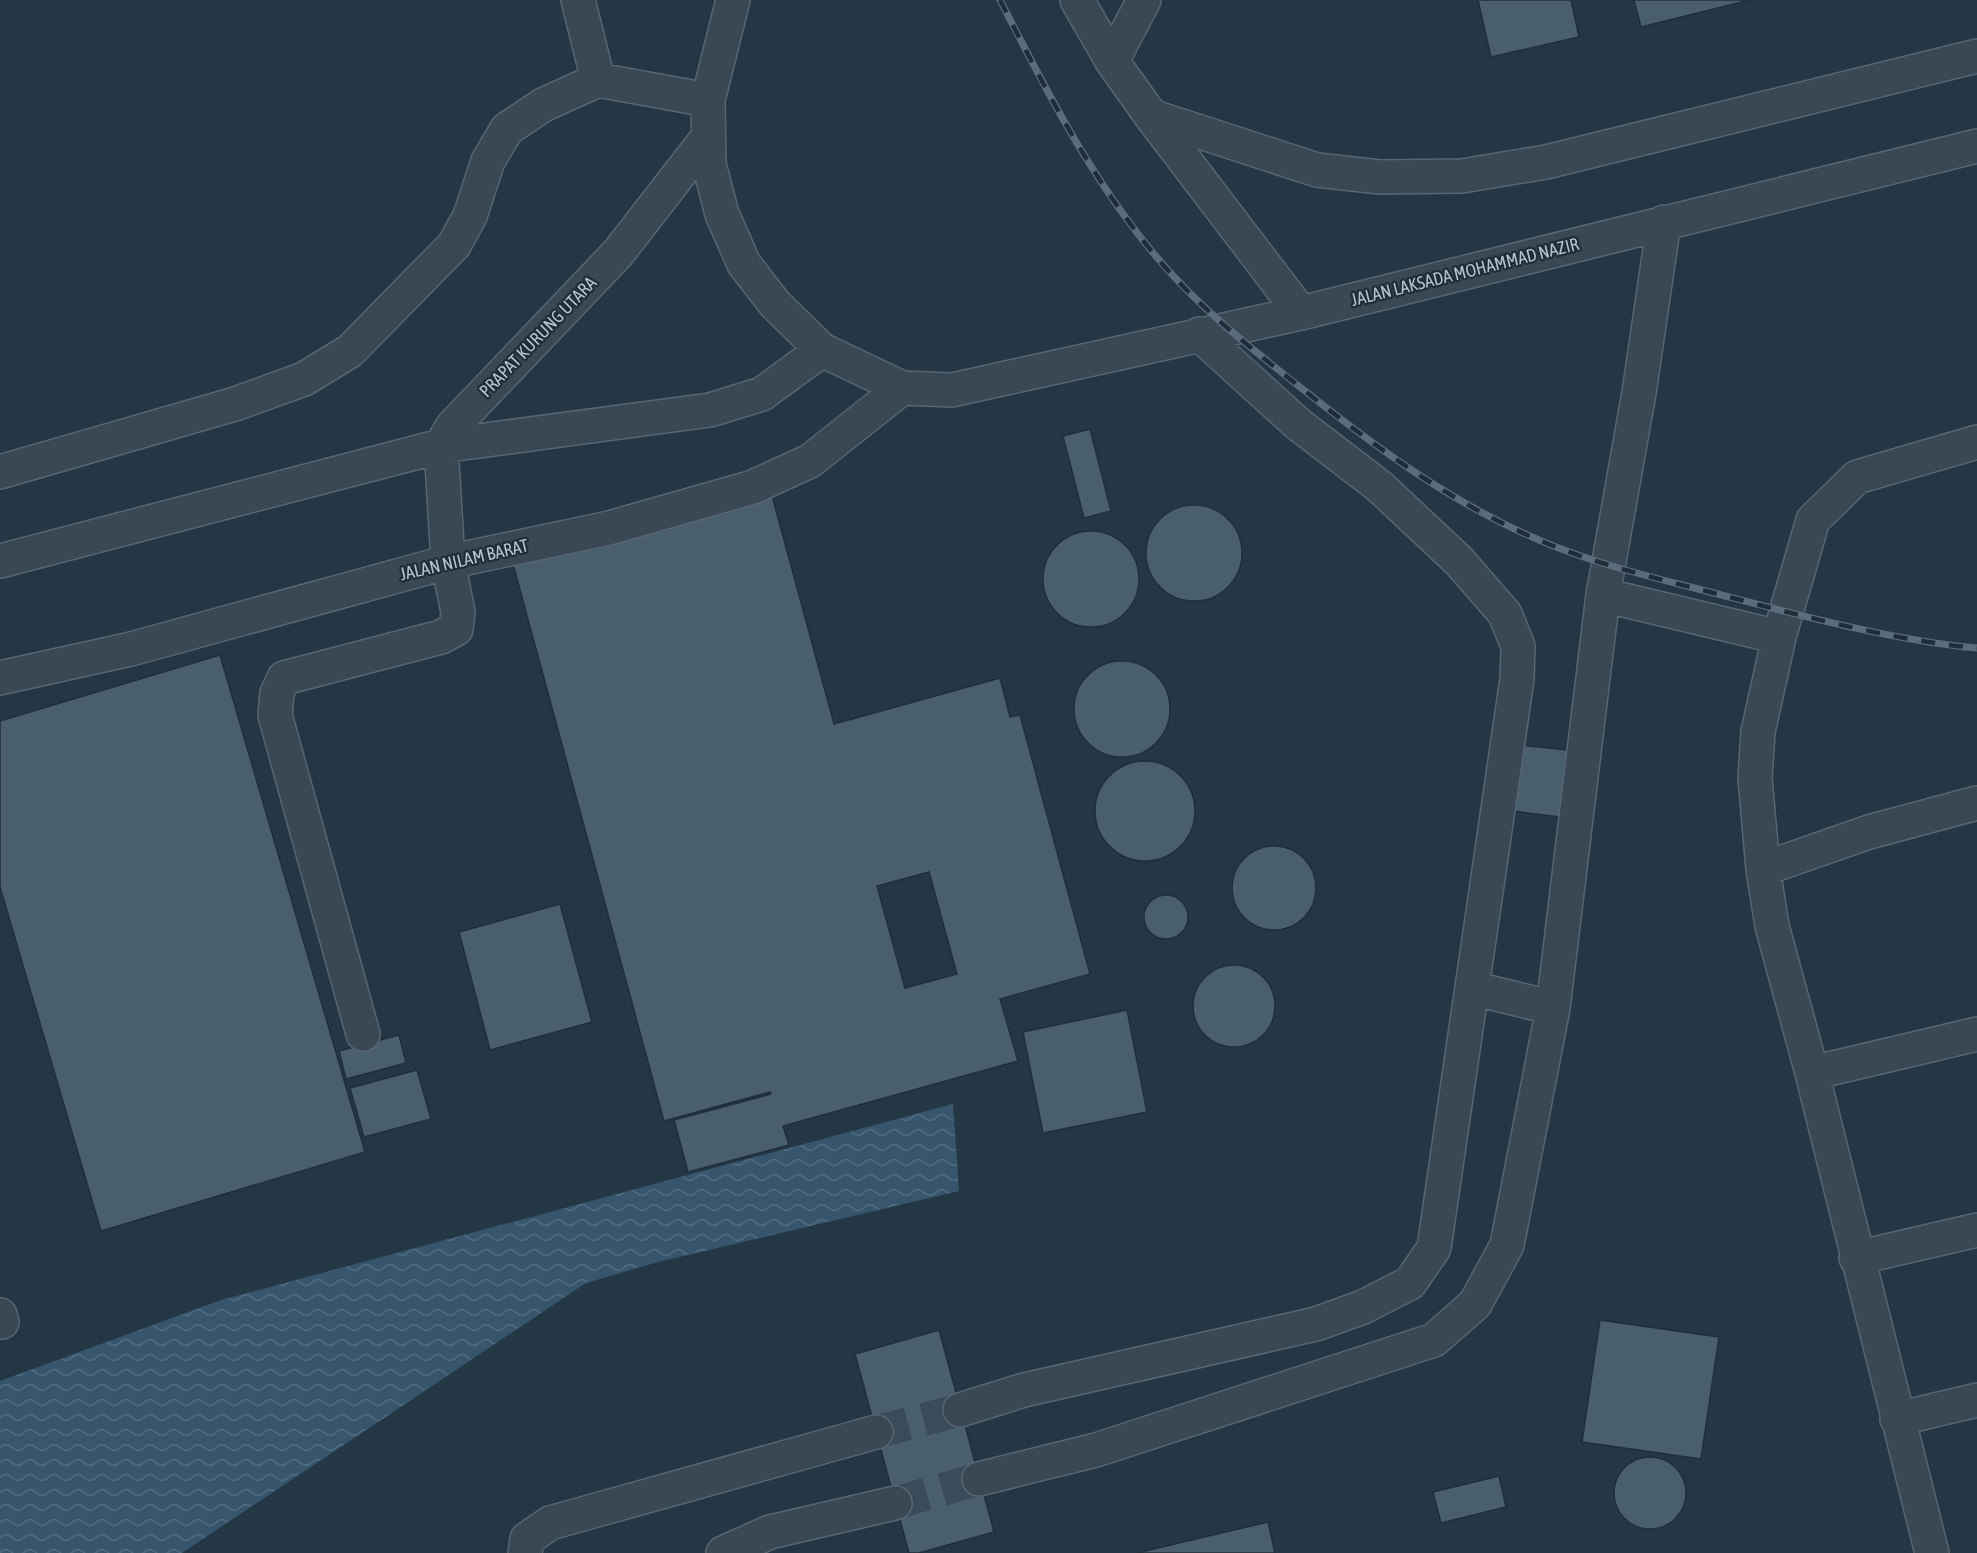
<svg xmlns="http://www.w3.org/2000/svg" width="1977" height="1553" viewBox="0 0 1977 1553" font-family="'Asap Condensed',sans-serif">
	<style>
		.water { fill: url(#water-waves) }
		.building { fill: #4a5f6d; stroke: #202f3b; stroke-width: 1.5; fill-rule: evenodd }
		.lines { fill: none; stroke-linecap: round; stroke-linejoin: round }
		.minor-tunnel { stroke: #3a4c59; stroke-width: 33; stroke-dasharray: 33 16; stroke-linecap: butt }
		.minor-casing { stroke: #576671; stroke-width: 36 }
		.minor { stroke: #394854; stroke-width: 33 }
		.rail-casing { stroke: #5b6d7b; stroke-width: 7 }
		.rail { stroke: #1e2d39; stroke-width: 4.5; stroke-dasharray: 14; stroke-linecap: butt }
		.labels { text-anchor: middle; stroke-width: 4.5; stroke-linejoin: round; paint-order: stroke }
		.street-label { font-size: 18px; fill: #b6c3cd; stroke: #1e2d39 }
	</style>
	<defs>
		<pattern id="water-waves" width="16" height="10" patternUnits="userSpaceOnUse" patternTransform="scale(1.5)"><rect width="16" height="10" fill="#37566d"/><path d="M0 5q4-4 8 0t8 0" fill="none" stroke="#526d81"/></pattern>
	</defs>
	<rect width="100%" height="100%" fill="#243744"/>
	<path class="water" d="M953,1104L959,1191L658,1262L586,1283L182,1553H0V1381L221,1300Z"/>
	<path class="building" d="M1478,0H1571L1579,37L1491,57Z
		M1634,0H1750L1641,27Z
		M1090,429L1111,511L1084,518L1063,436Z
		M771,492L834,724L1000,678L1010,717L1020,715L1090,974L1000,999L1018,1061L783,1126L789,1145L688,1172L674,1120L771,1094L770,1092L664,1121L513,564ZM929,872L957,974L905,988L877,886Z
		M1146 553a48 48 0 1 1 96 0a48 48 0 1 1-96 0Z
		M1043 579a48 48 0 1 1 96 0a48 48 0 1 1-96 0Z
		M220,655L365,1152L101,1231L0,887V721Z
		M1074 709a48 48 0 1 1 96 0a48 48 0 1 1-96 0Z
		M1520,745L1577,751L1568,818L1512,811Z
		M1095 811a50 50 0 1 1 100 0a50 50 0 1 1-100 0Z
		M1232 888a42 42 0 1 1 84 0a42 42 0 1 1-84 0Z
		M1144 917a22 22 0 1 1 44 0a22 22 0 1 1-44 0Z
		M560,904L592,1022L490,1050L459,932Z
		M1193 1006a41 41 0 1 1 82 0a41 41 0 1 1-82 0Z
		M1127,1010L1147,1112L1043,1133L1023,1032Z
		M399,1035L406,1063L346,1079L339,1051Z
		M417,1070L431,1119L364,1137L350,1088Z
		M1600,1320L1719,1337L1701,1459L1582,1442Z
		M939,1330L994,1532L919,1553H909L855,1354Z
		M1614 1493a36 36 0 1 1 72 0a36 36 0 1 1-72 0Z
		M1499,1476L1506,1507L1441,1523L1433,1492Z
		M1268,1522L1275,1553H1137L1196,1539Z"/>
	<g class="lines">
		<path class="minor-tunnel" d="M876,1432L960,1410
			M895,1503L979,1479"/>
		<g class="minor-casing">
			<path id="minor" d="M578,0L598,80
				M733,0L708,100L709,164L722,214L744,264L775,304L822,350L902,388L952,390L1301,313L1977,146
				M1077,0L1112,61L1151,116L1317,170L1380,177L1462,176L1546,162L1977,56
				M1112,61L1144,0
				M1151,116L1301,313
				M0,472L235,404L304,379L350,351L454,245L470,216L488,161L507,129L543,105L598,80L708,100
				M0,561L441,446L710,410L762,394L822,350
				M1603,595L1779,637L1758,732L1755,778L1763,869
				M1779,637L1813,520L1857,477L1977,442
				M0,678L131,649L448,562L609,528L753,487L810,461L902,388
				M1472,988L1553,1008
				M363,1034L275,715L277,693L284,678L441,637L456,629L458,612L448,562L441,446L452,427L618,253L708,137
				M1812,1073L1977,1034
				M1856,1258L1977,1230
				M0,1315L2,1322
				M960,1410L1024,1390L1316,1324L1363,1307L1410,1283L1434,1248L1517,679L1518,646L1505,614L1459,561L1379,486L1298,424L1199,334
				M1897,1419L1977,1400
				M979,1479L1096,1450L1434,1340L1475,1304L1507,1245L1553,1008L1603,595L1639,393L1664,222
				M525,1553L527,1539L550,1523L876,1432
				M723,1553L770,1532L895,1503
				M1932,1553L1812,1073L1772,926L1763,869L1869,832L1977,803"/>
		</g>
		<use href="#minor" class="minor"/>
		<g class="rail-casing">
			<path id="rail" d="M1000,0C1045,88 1090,177 1154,254C1196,305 1248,346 1300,387C1374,446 1451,503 1539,540C1599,566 1665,580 1729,597C1806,617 1898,641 1977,648"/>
		</g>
		<use href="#rail" class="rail"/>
	</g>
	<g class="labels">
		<g class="street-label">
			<text transform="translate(1465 272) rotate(-14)" y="6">JALAN LAKSADA MOHAMMAD NAZIR</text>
			<text transform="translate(538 337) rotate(-46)" y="6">PRAPAT KURUNG UTARA</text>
			<text transform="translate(464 560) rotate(-13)" y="6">JALAN NILAM BARAT</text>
		</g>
	</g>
</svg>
